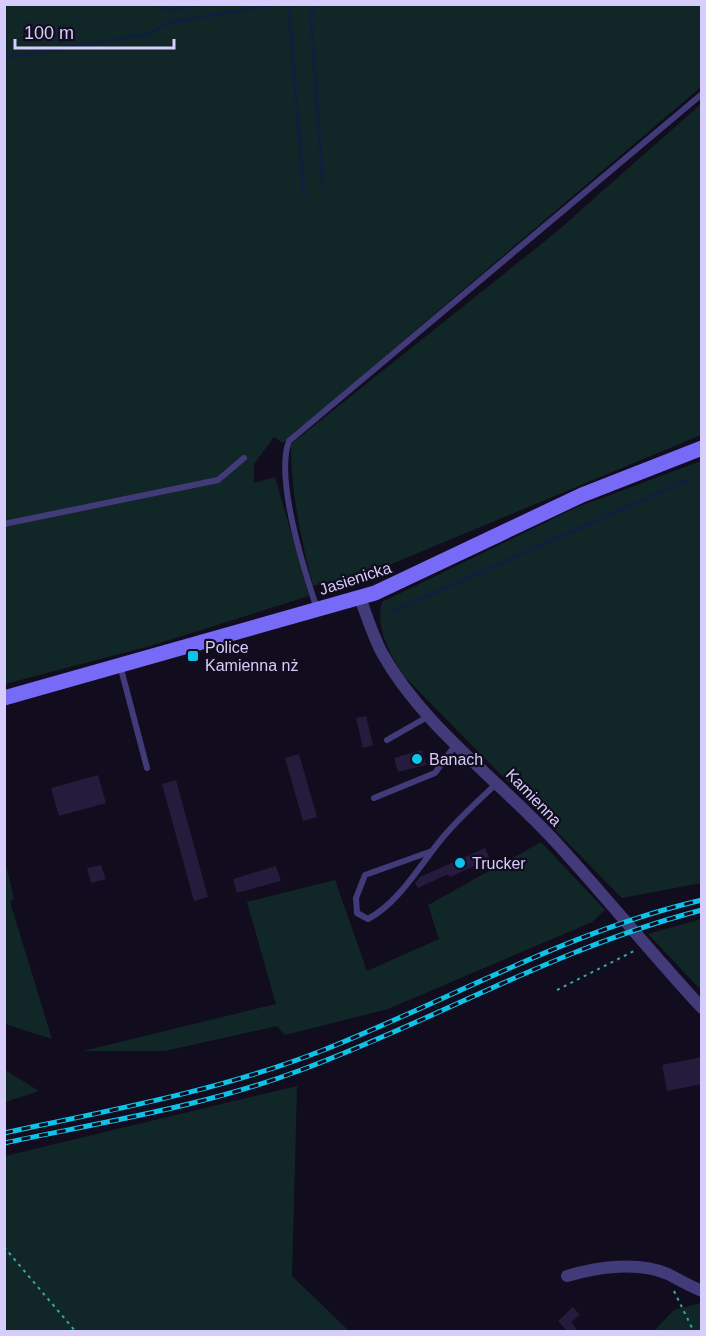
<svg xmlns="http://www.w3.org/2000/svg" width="706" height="1336" viewBox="0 0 706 1336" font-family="Helvetica,sans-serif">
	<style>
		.green { fill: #112727 }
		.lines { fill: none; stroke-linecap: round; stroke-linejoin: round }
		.stream { stroke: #0f1f40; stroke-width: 3 }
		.building { fill: #241b3d }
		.path { stroke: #35a8a8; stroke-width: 2; stroke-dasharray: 3 4.5; stroke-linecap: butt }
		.service { stroke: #423b7a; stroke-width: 6 }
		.minor { stroke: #423b7a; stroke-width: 12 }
		.secondary { stroke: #776af6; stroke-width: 15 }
		.rail-casing { stroke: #0ec3e7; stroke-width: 5 }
		.rail { stroke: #110d1e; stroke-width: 3; stroke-dasharray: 9; stroke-linecap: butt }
		.poi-dot { fill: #0ec3e7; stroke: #110d1e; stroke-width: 2 }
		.labels { text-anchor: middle; stroke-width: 4.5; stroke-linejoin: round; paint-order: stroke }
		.street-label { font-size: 16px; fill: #d6cdfc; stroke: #110d1e }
		.poi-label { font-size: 16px; fill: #d6cdfc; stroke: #110d1e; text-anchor: start }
	</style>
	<rect width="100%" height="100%" fill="#110d1e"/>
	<path class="green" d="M5,5H701V87L283,443L274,437L254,464V483L275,477L309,596L150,646L5,684Z
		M701,104V435L375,571L313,586C301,539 291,493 291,444L555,233Z
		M701,461V883L622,898L404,676C390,654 375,628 382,602L575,508Z
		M541,842L605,910L592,922L388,1009L285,1035L277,1026L165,1051H83L276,1004L247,902L335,880L367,971L439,939L428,905Z
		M5,861L14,899L10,902L52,1039L5,1024Z
		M701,919H702L701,990L648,934Z
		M5,1070L39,1091L5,1102Z
		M297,1086L292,1276L349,1331H5V1156Z
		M701,1303V1331H654L674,1310Z"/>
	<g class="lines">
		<path class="stream" d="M159,4L162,9L175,10L201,4
			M285,4L289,10L304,196
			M319,4L313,8L311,18L323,187
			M4,58L149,34L168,23L276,4
			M391,612L690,479"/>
	</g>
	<path class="building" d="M366,716L373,745L363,748L356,718Z
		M422,750L426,765L398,772L394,758Z
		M299,754L317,817L303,821L285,758Z
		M98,775L106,803L59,816L51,788Z
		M176,780L208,897L194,901L162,784Z
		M485,848L490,859L450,877L448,874L418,888L415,883L420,877Z
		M101,865L106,879L91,883L87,868Z
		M276,866L281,881L237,893L233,879Z
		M702,1057V1084L667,1091L662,1065Z
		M573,1307L580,1315L571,1322L579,1332H568L558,1321Z"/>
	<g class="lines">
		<path class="path" d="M557,990L636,950
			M4,1247L76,1332
			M674,1291L694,1332"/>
		<path class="service" d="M4,524L218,480L244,458
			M317,609C304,570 275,478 289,441L702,94
			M120,665L147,768
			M387,740L429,716
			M374,798L435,773L456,744
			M432,851L365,875L356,898L357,913L368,919C400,902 421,863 444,836C460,817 479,800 497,783"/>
		<path class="minor" d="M360,598C367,616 373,636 382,653C422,725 496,778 551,837C603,893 650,952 702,1008
			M567,1276C597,1267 638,1261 668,1274C679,1280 690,1286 702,1291"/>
		<path class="secondary" d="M4,698L375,593L582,495L702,448"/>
		<g class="rail-casing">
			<path id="rail" d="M4,1133C111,1110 219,1091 321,1051C448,1001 568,931 702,900
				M4,1143C103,1122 206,1106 301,1070C436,1020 561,946 702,910"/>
		</g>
		<use href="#rail" class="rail"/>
	</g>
	<g class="poi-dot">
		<rect x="187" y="650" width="12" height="12" rx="3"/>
		<circle cx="417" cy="759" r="6"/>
		<circle cx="460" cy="863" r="6"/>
	</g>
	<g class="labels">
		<g class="street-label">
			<text transform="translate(355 578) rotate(-18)" y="6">Jasienicka</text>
			<text transform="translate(534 797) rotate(46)" y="6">Kamienna</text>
		</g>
		<g class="poi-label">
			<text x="205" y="653">Police<tspan x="205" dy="18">Kamienna nż</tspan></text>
			<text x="429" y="765">Banach</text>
			<text x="472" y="869">Trucker</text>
		</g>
	</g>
	<rect width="706" height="1336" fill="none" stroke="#d6cdfc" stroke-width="12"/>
	<path d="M15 39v9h159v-9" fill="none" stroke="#d6cdfc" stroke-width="3"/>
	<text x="24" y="39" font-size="18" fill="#d6cdfc" stroke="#110d1e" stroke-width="4.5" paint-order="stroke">100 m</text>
</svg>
